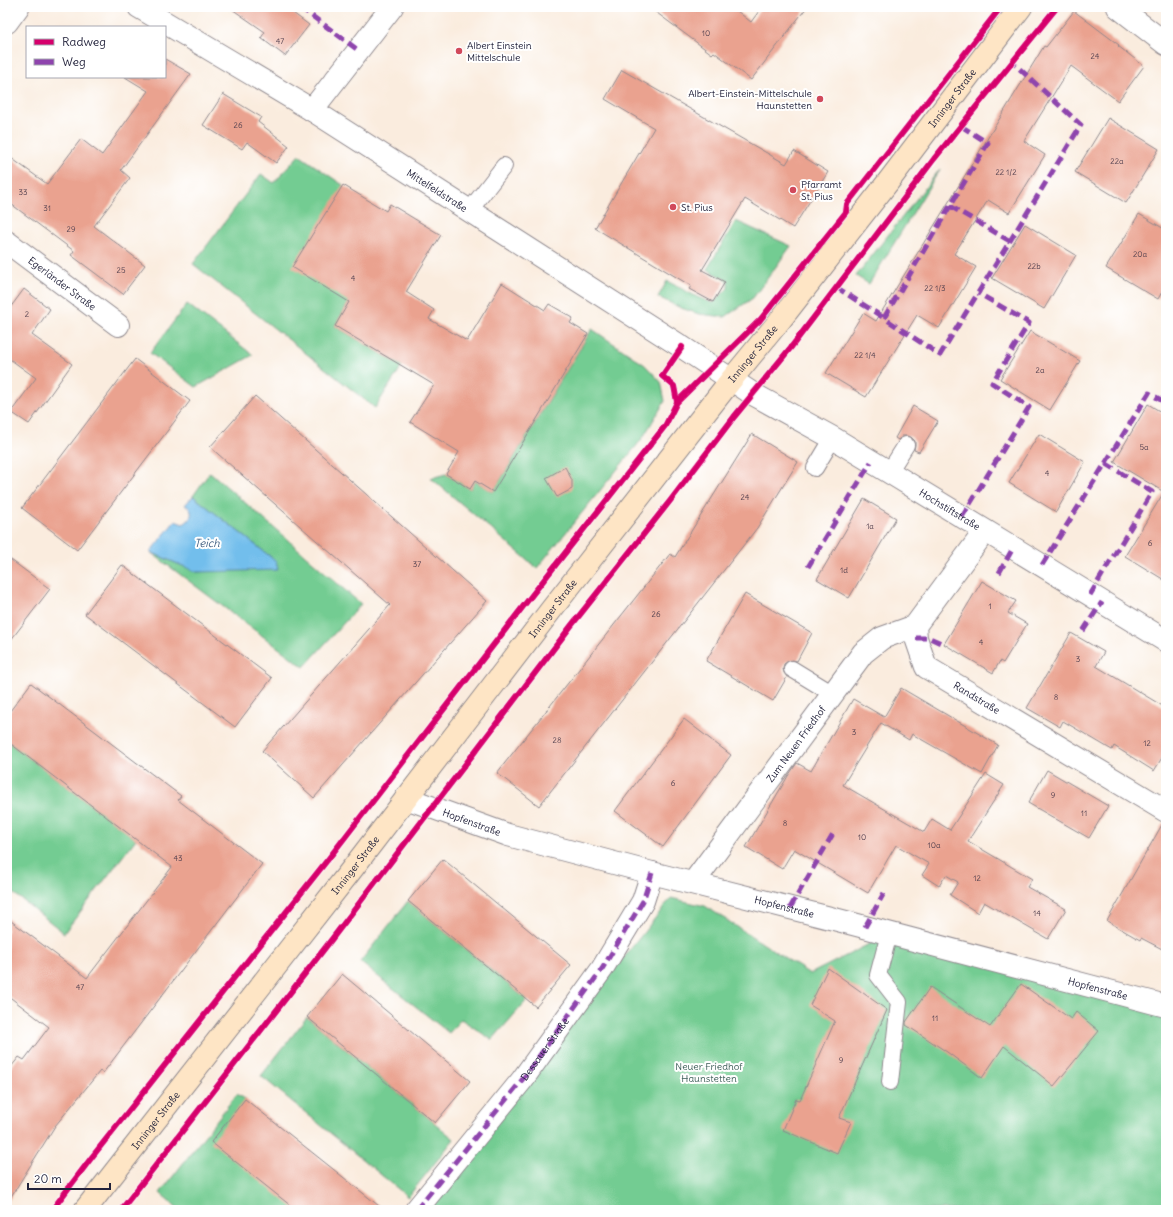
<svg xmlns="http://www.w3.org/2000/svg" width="1173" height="1217" viewBox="0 0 1173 1217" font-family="Delius,sans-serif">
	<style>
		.green { fill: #73cc92; stroke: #4a7766 }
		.water { fill: #72beec; stroke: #4a7094 }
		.building { fill: #eaa28f }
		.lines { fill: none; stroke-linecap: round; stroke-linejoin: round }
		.lane-casing { stroke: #8e878c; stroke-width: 18 }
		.street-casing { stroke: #8e878c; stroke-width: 24 }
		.secondary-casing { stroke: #8e878c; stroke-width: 24 }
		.lane { stroke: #fff; stroke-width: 16 }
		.street { stroke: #fff; stroke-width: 22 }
		.secondary { stroke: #fee5c5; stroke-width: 22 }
		.quiet { stroke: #8e44ad; stroke-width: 5; stroke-dasharray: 10 5; stroke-linecap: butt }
		.cycleway-casing { stroke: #fff; stroke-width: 8 }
		.cycleway { stroke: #d6006c; stroke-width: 6 }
		.poi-dot { fill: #d1495b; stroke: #fff; stroke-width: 1.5 }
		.labels { text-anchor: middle; stroke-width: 4; stroke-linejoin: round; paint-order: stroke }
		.number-label { font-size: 8px; fill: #544250 }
		.poi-label { font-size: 10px; fill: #22223b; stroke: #fff; text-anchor: start }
		.street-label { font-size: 10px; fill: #22223b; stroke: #fff }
		.park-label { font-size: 10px; fill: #3e5e59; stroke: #fff }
		.water-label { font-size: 11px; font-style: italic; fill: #426082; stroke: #fff }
	</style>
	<rect width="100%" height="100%" fill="#fff"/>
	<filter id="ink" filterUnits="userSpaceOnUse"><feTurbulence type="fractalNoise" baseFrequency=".025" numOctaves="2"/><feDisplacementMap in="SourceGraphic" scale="8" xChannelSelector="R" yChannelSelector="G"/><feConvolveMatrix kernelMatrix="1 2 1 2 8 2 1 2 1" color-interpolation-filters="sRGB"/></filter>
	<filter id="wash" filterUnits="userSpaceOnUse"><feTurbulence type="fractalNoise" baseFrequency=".012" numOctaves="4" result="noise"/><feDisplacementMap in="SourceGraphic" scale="16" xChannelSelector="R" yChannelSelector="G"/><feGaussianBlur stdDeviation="0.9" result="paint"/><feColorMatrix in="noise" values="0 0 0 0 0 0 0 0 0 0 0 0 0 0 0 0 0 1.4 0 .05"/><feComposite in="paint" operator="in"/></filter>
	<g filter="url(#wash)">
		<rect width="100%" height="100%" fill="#faecde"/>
		<path class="green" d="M299,155L343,185L349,302L335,326L402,366L375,408L193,264L261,174L274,183Z
			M940,169L869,284L856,276Z
			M736,221L791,246L753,298L725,317L699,314L681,308L658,297L667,281L697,297L713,303L728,288V281L707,269Z
			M187,304L253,355L196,387L150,353Z
			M592,329L645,365L661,382L665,401L642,439L537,568L431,478L446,474L470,489L475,481L493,492Z
			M210,472L361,604L304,667L150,552L197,572L276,561L193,496Z
			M7,741L136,839L64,933L7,888Z
			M671,898L705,906L810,974L889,934L1166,1006V1210H424Z
			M408,901L527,1000L492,1040L461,1019L449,1033L360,962Z
			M307,1017L454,1139L408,1197L261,1076Z
			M237,1094L245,1099L296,1210H180L160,1193Z"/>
		<path class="water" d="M193,496L276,561L278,570L197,572L150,552L175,521L183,524C192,520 195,510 185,505Z"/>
		<g id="blocks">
			<path class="building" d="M229,7H285L309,25L285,56L261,38L265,32Z
				M649,7H732L751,22L762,7H807L751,80L714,52L712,54Z
				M1074,11L1119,45L1118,46L1144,66L1118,101L1071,66L1024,141L1045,155L1009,213L988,200L954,254L976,267L939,328L917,315L866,397L826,373L863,313L876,321L1044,46L1046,47Z
				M165,59L191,74L121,170L130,178L94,226L145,265L123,294L71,255L74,251L7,201V155L47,184L81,139L102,155L148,91L125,77H165Z
				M622,70L786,164L794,151L828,172L793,228L745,199L702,270L725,282L713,302L689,289L691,286L595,228L654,128L605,99Z
				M223,94L261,117L258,122L289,146L276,163L247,142L242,149L203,125Z
				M1108,118L1159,149L1126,203L1075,172Z
				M343,185L386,211L390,204L441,235L406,292L434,310L429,319L467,341L502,283L545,310L549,304L573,318L570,323L588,334L493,492L475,481L470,489L446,474L459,452L410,422L434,385L335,326L349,302L292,267Z
				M1139,214L1166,230V285L1158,299L1106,268Z
				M1025,224L1076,255L1044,309L992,278Z
				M24,289L50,309L32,335L72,364L29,424L11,412L36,378L7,357V312Z
				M1030,331L1080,361L1050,410L1000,379Z
				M135,359L190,401L77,550L22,508Z
				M255,396L487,601L314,798L262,751L390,605L210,447Z
				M1148,404L1166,415V581L1125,556L1164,492L1114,462Z
				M913,406L938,421L919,452L914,450L915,445V441L911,437L907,436H902L898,440L895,438Z
				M752,434L798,462L757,528L539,806L497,773L670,554L675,557Z
				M1039,434L1085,462L1056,512L1009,483Z
				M565,467L572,480V489L557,497L546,478Z
				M864,499L896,518L849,598L817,579Z
				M7,557L50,589L7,645Z
				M122,565L272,678L235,727L85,614Z
				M982,581L1016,601L1008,613L1027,624L1003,663L1000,661L993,673L944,644Z
				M745,594L812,633L797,661L792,660L788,661L784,664L783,669L784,673L787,677L773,701L706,661Z
				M1071,633L1104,652L1096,666L1166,708V751L1154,771L1114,746L1112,750L1063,721L1060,727L1027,708Z
				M31,683L181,796L178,800L262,864L103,1073L100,1071L55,1126L7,1203V1072L19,1057L24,1060L49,1027L7,995V918L87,978L172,867L7,741V715Z
				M901,688L998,745L982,774L912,734L909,740L881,723L843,785L924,832L932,819L950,830L986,774L1004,785L968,841L1032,879L1027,887L1066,909L1048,939L984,902L978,913L950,895L958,882L946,875L939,886L922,875L929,864L896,845L868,893L794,849L782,869L746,847L788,776L797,763L811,771L853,699L884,717Z
				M684,719L731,755L663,847L615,811Z
				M1047,770L1108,806L1089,838L1028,803Z
				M1163,823H1166V951L1141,938L1140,940L1107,921Z
				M443,859L571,965L536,1007L408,901Z
				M828,968L887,1010L839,1118L851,1122L837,1153L783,1130L796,1099L800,1100L835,1021L810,1005Z
				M342,974L470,1081L435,1123L307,1017Z
				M1021,984L1071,1019L1076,1012L1099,1031L1054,1086L1004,1046L982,1078L947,1052L906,1025V1022L930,987L990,1027Z
				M245,1099L343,1177L384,1210H296L211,1142Z"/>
		</g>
	</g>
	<g filter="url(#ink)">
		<use href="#blocks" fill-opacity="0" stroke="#8e878c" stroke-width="1"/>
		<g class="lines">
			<g class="lane-casing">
				<path id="lane" d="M470,210L504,166
					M815,468L833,438
					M889,472L906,445
					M792,669L833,694
					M889,934L878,975L899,1002L890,1082"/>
			</g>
			<g class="street-casing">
				<g id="street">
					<path id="s1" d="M139,7L312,110L682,347L753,394L833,438L889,472L1166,641"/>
					<path d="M1118,7L1166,44"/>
					<path d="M7,22L18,7"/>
					<path d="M312,110L392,7"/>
					<path id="s2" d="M7,242L118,325"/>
					<path id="s3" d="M985,531L915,626L916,638L926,667L1166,811"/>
					<path id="s4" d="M406,798L508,835L652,873L838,920L1166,1006"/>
					<path id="s5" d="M693,883L863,653L882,638L915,626"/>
					<path d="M416,1210L522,1080L602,969L643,901L652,873"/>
				</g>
			</g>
			<g class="secondary-casing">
				<g id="secondary">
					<path id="s6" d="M85,1210L349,873L551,610L731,380L781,319L888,182L1021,7"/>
				</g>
			</g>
			<use href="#lane" class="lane"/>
			<use href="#street" class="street"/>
			<use href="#secondary" class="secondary"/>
			<g class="quiet">
				<path d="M300,7L358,50"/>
				<path d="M961,126L988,143L950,206L1010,241"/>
				<path d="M950,206L884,318L940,355L1081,125L1012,62"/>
				<path d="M836,287L884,318"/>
				<path d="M962,517L1029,407L992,383L1029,323L978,293"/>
				<path d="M1042,565L1149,393L1166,403"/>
				<path d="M808,567L871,462"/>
				<path d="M999,573L1013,548"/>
				<path d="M1090,595L1152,492L1105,463"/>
				<path d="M1083,631L1102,602"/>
				<path d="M916,638H930L943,644"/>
				<path d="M790,908L834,832"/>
				<path d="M865,927L884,893"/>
				<path id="s7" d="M416,1210L522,1080L602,969L643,901L652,873"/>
			</g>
			<g class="cycleway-casing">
				<path id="cycleway" d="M677,402L760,320L846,212L847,204L1001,7
					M52,1210L92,1157L329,858L532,595L665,426L677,402L674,386L662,376L682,347
					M121,1210L325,948L571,626L670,501L734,417L792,346L934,159L1057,7"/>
			</g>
			<use href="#cycleway" class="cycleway"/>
		</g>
	</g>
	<g class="poi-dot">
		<circle cx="459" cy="51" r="4"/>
		<circle cx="820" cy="99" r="4"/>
		<circle cx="793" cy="190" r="4"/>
		<circle cx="673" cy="207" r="4"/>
	</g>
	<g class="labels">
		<g class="number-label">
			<text x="706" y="36">10</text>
			<text x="280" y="44">47</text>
			<text x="1095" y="59">24</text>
			<text x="238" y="128">26</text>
			<text x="1117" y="164">22a</text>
			<text x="1006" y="175">22 1/2</text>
			<text x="23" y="195">33</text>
			<text x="47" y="211">31</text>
			<text x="71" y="232">29</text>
			<text x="1140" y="257">20a</text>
			<text x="1034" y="269">22b</text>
			<text x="121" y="273">25</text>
			<text x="353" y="281">4</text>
			<text x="935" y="291">22 1/3</text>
			<text x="27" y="317">2</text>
			<text x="865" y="358">22 1/4</text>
			<text x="1040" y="373">2a</text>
			<text x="1144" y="450">5a</text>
			<text x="1047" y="476">4</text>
			<text x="745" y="500">24</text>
			<text x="870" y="529">1a</text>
			<text x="1150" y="546">6</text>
			<text x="417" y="567">37</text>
			<text x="844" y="573">1d</text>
			<text x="990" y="609">1</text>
			<text x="656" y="617">26</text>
			<text x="981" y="645">4</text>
			<text x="1078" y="662">3</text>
			<text x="1056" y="700">8</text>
			<text x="854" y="735">3</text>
			<text x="557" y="743">28</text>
			<text x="1147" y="746">12</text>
			<text x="673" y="786">6</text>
			<text x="1053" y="798">9</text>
			<text x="1084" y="816">11</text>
			<text x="785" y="826">8</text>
			<text x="862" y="840">10</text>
			<text x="934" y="848">10a</text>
			<text x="178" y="861">43</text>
			<text x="977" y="881">12</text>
			<text x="1037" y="916">14</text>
			<text x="80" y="990">47</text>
			<text x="935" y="1021">11</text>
			<text x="841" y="1063">9</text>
		</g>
		<g class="poi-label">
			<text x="467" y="49">Albert Einstein<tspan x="467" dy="12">Mittelschule</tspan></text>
			<text x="812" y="97" text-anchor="end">Albert-Einstein-Mittelschule<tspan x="812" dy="12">Haunstetten</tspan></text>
			<text x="801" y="188">Pfarramt<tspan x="801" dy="12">St. Pius</tspan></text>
			<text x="681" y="211">St. Pius</text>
		</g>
		<g class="street-label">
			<text dy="4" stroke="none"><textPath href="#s6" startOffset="1410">Inninger Straße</textPath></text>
			<text dy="4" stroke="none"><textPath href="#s1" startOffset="350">Mittelfeldstraße</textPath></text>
			<text dy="4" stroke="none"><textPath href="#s2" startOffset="69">Egerländer Straße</textPath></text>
			<text dy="4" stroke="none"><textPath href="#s6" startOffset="1086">Inninger Straße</textPath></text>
			<text dy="4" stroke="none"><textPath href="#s1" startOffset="954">Hochstiftstraße</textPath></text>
			<text dy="4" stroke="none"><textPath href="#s6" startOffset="762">Inninger Straße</textPath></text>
			<text dy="4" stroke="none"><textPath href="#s3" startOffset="220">Randstraße</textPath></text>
			<text dy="4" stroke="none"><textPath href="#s5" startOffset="173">Zum Neuen Friedhof</textPath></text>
			<text dy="4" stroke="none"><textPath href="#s4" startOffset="70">Hopfenstraße</textPath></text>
			<text dy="4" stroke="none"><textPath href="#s6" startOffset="438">Inninger Straße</textPath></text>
			<text dy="4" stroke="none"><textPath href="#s4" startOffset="394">Hopfenstraße</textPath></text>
			<text dy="4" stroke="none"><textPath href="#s4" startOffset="718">Hopfenstraße</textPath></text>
			<text dy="4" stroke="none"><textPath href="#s7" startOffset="206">Dessauer Straße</textPath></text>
			<text dy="4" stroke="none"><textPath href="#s6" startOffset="114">Inninger Straße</textPath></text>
		</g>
		<g class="park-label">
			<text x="709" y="1070">Neuer Friedhof<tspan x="709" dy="12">Haunstetten</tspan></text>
		</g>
		<g class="water-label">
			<text x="207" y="547">Teich</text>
		</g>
	</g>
	<rect width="1173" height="1217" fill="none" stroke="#fff" stroke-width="24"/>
	<rect x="26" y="26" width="140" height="52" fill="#ffffff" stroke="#a7a7b1"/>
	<rect x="34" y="39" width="20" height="6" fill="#d6006c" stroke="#a7a7b1"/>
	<text x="62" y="46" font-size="12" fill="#22223b">Radweg</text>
	<rect x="34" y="59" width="20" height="6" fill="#8e44ad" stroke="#a7a7b1"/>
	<text x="62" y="66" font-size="12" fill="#22223b">Weg</text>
	<path d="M28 1183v6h82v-6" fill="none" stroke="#22223b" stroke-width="2"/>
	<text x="34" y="1183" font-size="12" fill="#22223b" stroke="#ffffff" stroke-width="3" paint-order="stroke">20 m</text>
</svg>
